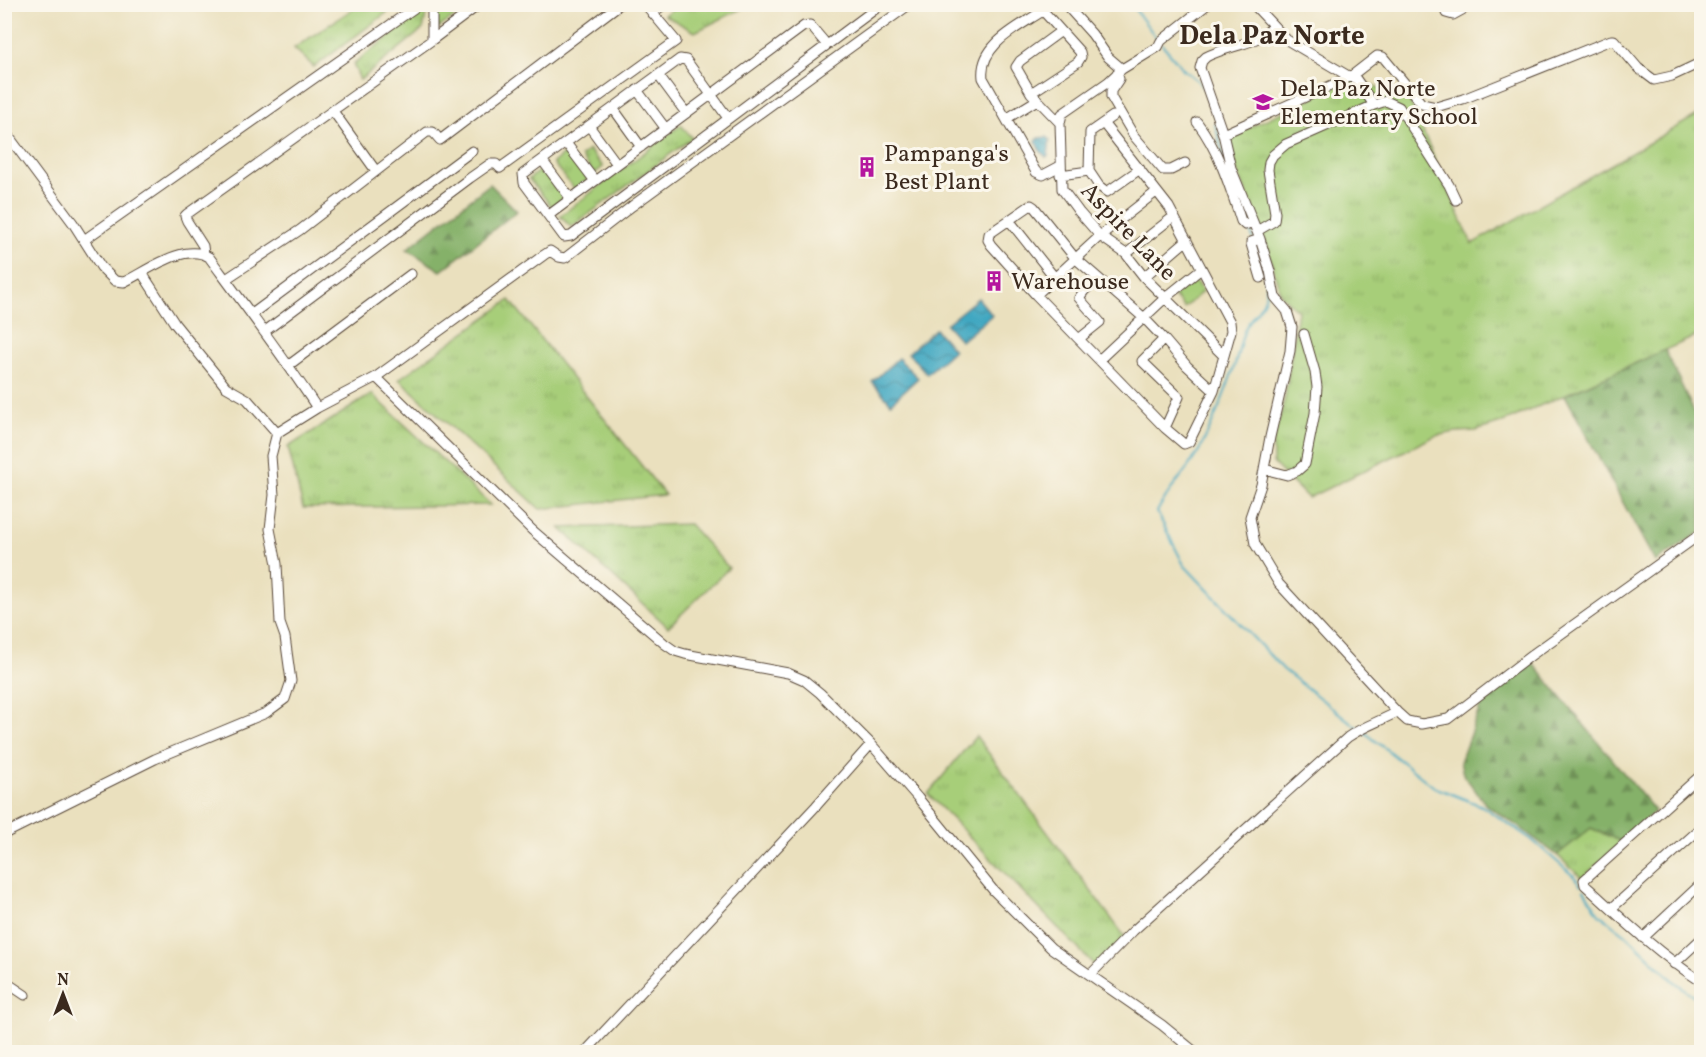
<svg xmlns="http://www.w3.org/2000/svg" width="1706" height="1057" viewBox="0 0 1706 1057" font-family="Vollkorn,serif">
	<style>
		.grass { fill: url(#grass-tufts); stroke: #717c4c; stroke-width: 1.5 }
		.forest { fill: url(#forest-firs); stroke: #606e44; stroke-width: 1.5 }
		.green { fill: #a7ce79; stroke: #717c4c; stroke-width: 1.5 }
		.water { fill: url(#water-waves); stroke: #3e6870; stroke-width: 1.5 }
		.lines { fill: none; stroke-linecap: round; stroke-linejoin: round }
		.stream { stroke: #41a7c1; stroke-width: 2 }
		.minor-casing { stroke: #554536; stroke-width: 11 }
		.minor { stroke: #fff; stroke-width: 9 }
		.labels { text-anchor: middle; stroke-width: 6; stroke-linejoin: round; paint-order: stroke }
		.poi-label { font-size: 24px; fill: #3b2a1e; stroke: #fbf7ec; text-anchor: start }
		.street-label { font-size: 24px; fill: #3b2a1e; stroke: #fbf7ec }
		.quarter-label { font-size: 27px; font-weight: bold; fill: #3b2a1e; stroke: #fbf7ec }
	</style>
	<defs>
		<pattern id="grass-tufts" width="24" height="20" patternUnits="userSpaceOnUse" patternTransform="scale(1.5)"><rect width="24" height="20" fill="#a7ce79"/><path d="M3 7l-1-3M5 7V3M7 7l1-3M15 17l-1-3M17 17v-4M19 17l1-3" fill="none" stroke="#91b168"/></pattern>
		<pattern id="forest-firs" width="22" height="20" patternUnits="userSpaceOnUse" patternTransform="scale(1.5)"><rect width="22" height="20" fill="#85b169"/><path d="M5 1l3.5 6h-7zM16 11l3.5 6h-7z" fill="#6e9056"/></pattern>
		<pattern id="water-waves" width="16" height="10" patternUnits="userSpaceOnUse" patternTransform="scale(1.5)"><rect width="16" height="10" fill="#41a7c1"/><path d="M0 5q4-4 8 0t8 0" fill="none" stroke="#38889c"/></pattern>
	</defs>
	<rect width="100%" height="100%" fill="#fbf7ec"/>
	<filter id="ink" filterUnits="userSpaceOnUse"><feTurbulence type="fractalNoise" baseFrequency=".0167" numOctaves="2"/><feDisplacementMap in="SourceGraphic" scale="12" xChannelSelector="R" yChannelSelector="G"/><feConvolveMatrix kernelMatrix="1 2 1 2 8 2 1 2 1" color-interpolation-filters="sRGB"/></filter>
	<filter id="wash" filterUnits="userSpaceOnUse"><feTurbulence type="fractalNoise" baseFrequency=".008" numOctaves="4" result="noise"/><feDisplacementMap in="SourceGraphic" scale="24" xChannelSelector="R" yChannelSelector="G"/><feGaussianBlur stdDeviation="1.35" result="paint"/><feColorMatrix in="noise" values="0 0 0 0 0 0 0 0 0 0 0 0 0 0 0 0 0 1.4 0 .05"/><feComposite in="paint" operator="in"/></filter>
	<g filter="url(#wash)">
		<rect width="100%" height="100%" fill="#eae0be"/>
		<path class="grass" d="M436,4L472,5L438,28Z
			M680,4H749V5L695,32L664,15Z
			M359,5H397L314,67L294,48Z
			M428,7L423,29L360,80L353,64Z
			M1352,79L1408,97L1472,244L1701,113V334L1501,423L1476,431L1456,432L1435,436L1308,498L1273,463V443L1285,398L1298,311L1281,295L1260,224L1235,166L1229,137Z
			M681,125L692,138L571,227L560,216Z
			M589,150L603,167L594,174L581,156Z
			M566,152L588,179L575,190L553,163Z
			M541,169L564,198L552,207L529,179Z
			M510,300L665,495L540,509L399,379Z
			M372,394L491,505L303,508L288,447Z
			M689,524L729,568L668,627L560,528Z
			M976,736L1125,937L1095,966L928,794Z
			M1591,828L1622,842L1582,878L1557,855Z"/>
		<path class="forest" d="M490,184L517,211L441,271L407,249Z
			M1665,350L1701,427V532L1655,562L1565,395Z
			M1532,662L1655,811L1622,842L1591,828L1557,855L1515,824L1486,805L1463,774L1460,762L1484,696Z"/>
		<path class="green" d="M1193,279L1203,291L1184,308L1174,296Z"/>
		<path class="water" d="M1047,137L1050,140L1048,156L1046,157L1039,149L1036,141L1039,138Z
			M978,298L992,315L961,341L946,324Z
			M935,329L954,350L927,374L908,353Z
			M898,358L918,378L891,403L872,382Z"/>
		<g class="lines">
			<path class="stream" d="M1131,4L1158,40
				M1162,44L1184,70L1198,81L1203,88
				M1215,124L1225,162
				M1249,227L1253,238
				M1255,243L1261,257L1264,272
				M1265,278C1270,304 1257,307 1246,327C1240,339 1239,354 1234,367C1225,394 1214,421 1201,447C1188,471 1169,488 1157,512L1184,565L1284,670L1358,728
				M1363,731L1434,787L1482,806L1531,839L1577,879L1581,886
				M1584,890L1599,914L1625,934L1675,982L1702,1002"/>
		</g>
	</g>
	<g filter="url(#ink)">
		<g class="lines">
			<g class="minor-casing">
				<path id="minor" d="M1065,4L1092,34L1108,57L1122,69L1158,47L1161,41L1208,4
					M1253,4L1287,40L1350,77L1356,79L1374,105L1386,101L1399,107L1449,185L1456,200
					M652,13L665,4
					M1446,13L1453,15L1473,4
					M1273,27C1254,46 1229,45 1206,57L1202,61L1200,68L1223,134L1231,168L1260,239L1270,271L1275,297L1287,311L1292,327L1290,351L1270,437L1261,485L1250,517L1255,544L1279,584L1397,712
					M432,40L480,4
					M1122,69L1108,82L1062,114L1060,123L1062,189L1079,212L1100,236L1126,254L1144,277L1223,355
					M1117,73L1119,79L1111,91V97L1134,136L1163,170H1171L1185,163
					M658,75L686,113
					M637,90L666,129
					M1031,93L1078,62L1081,57L1080,52L1045,13L1041,12C1017,28 979,45 983,78L1036,172L1043,175L1060,166
					M613,108L641,147
					M333,111L376,171
					M728,118L686,60L680,59L523,174L524,183L564,237L571,236L882,4
					M1006,119L1037,100
					M1197,122C1219,151 1230,187 1241,221L1245,225L1253,222
					M1060,123L1031,93L1016,67L1020,61L1061,31
					M1103,123L1169,207L1230,322L1231,331L1214,391L1187,366L1164,339
					M589,126L617,164
					M4,130L73,223L101,267L115,281L124,282C147,271 184,242 209,257C246,307 283,356 317,408L376,377L532,530L665,644L675,651L685,654L788,673L804,680L820,693L871,744L918,798L993,890L1051,948L1162,1025L1195,1052
					M1223,134L1350,77L1377,56L1383,57L1422,104L1436,107L1463,99L1611,40H1614L1638,68L1654,80L1672,76L1702,62
					M566,143L595,181
					M542,160L571,199
					M1089,171L1090,132L1113,116
					M1060,175L1089,171L1099,186L1107,192L1140,169
					M549,215L804,26L810,25L827,45
					M1009,220L1055,278
					M1257,231L1274,221L1275,213L1268,170L1269,162L1273,155L1286,144L1374,105
					M1260,239L1251,242V244L1261,278
					M84,240L420,4
					M204,254L203,246L187,221L185,216L187,214L432,40V4
					M1126,254L1173,217
					M142,273L175,324L226,387L247,399L277,433
					M1144,277L1187,240
					M226,279L300,230L427,132H433L440,140L620,4
					M1036,295L1100,236L1156,192
					M252,314L472,151
					M264,332L470,178L490,164H496L500,168L676,41L645,4
					M1080,338L1100,322L1079,298L1084,291L1098,278
					M1099,360L1165,298L1201,269
					M289,365L411,274
					M376,377L544,255L550,251L559,257L565,258L632,206L910,4
					M1165,428L1179,397L1142,361L1164,339L1144,318L1075,258L1034,207L1031,205L989,234L988,240L991,245L1036,295L1165,428L1184,444L1189,442L1214,391
					M1264,469L1287,475L1297,471L1305,464L1315,413L1317,387L1315,372L1304,334
					M1702,774L1584,880L1585,885C1623,920 1659,954 1702,982
					M4,834L155,759L266,713L285,699L291,681L285,637L280,623L277,564L270,529L274,495L271,456L277,433L317,408
					M1611,909L1702,827
					M1643,938L1702,883
					M1674,964L1702,938
					M1090,975L1133,931L1348,737C1364,726 1381,721 1397,712L1407,721L1422,724L1448,719L1533,654L1702,533
					M4,981L25,995
					M585,1052L816,806L871,744"/>
			</g>
			<use href="#minor" class="minor"/>
		</g>
	</g>
	<defs>
		<g id="school-bare" transform="scale(1.62)"><path d="M0-5L7-2L0 1L-7-2ZM-4 1L0 2.5L4 1V4Q0 6-4 4Z" fill="#b5179e" stroke="#fbf7ec" stroke-width="2.5" paint-order="stroke"/></g>
		<g id="building-bare" transform="scale(1.62)"><path d="M-4-6H4V6H1V3H-1V6H-4ZM-2.5-4.3h1.7v1.8h-1.7ZM.8-4.3h1.7v1.8H.8ZM-2.5-1h1.7V.8h-1.7ZM.8-1h1.7V.8H.8Z" fill="#b5179e" stroke="#fbf7ec" stroke-width="2.5" paint-order="stroke"/></g>
	</defs>
	<g fill-rule="evenodd">
		<use href="#school-bare" x="1263" y="102"/>
		<use href="#building-bare" x="867" y="167"/>
		<use href="#building-bare" x="994" y="281"/>
	</g>
	<g class="labels">
		<g class="poi-label">
			<text x="1280" y="96">Dela Paz Norte<tspan x="1280" dy="28">Elementary School</tspan></text>
			<text x="884" y="161">Pampanga's<tspan x="884" dy="28">Best Plant</tspan></text>
			<text x="1011" y="289">Warehouse</text>
		</g>
		<g class="street-label">
			<text transform="translate(1129 231) rotate(46)" y="8">Aspire Lane</text>
		</g>
		<g class="quarter-label">
			<text x="1272" y="44">Dela Paz Norte</text>
		</g>
	</g>
	<rect width="1706" height="1057" fill="none" stroke="#fbf7ec" stroke-width="24"/>
	<g transform="translate(63 994)" stroke="#fbf7ec" stroke-width="4.5" paint-order="stroke">
	<path d="M0-4.5L10 22L0 15L-10 22Z" fill="#3b2a1e"/>
	<text y="-9" font-size="16" font-weight="bold" text-anchor="middle" fill="#3b2a1e">N</text>
	</g>
</svg>
